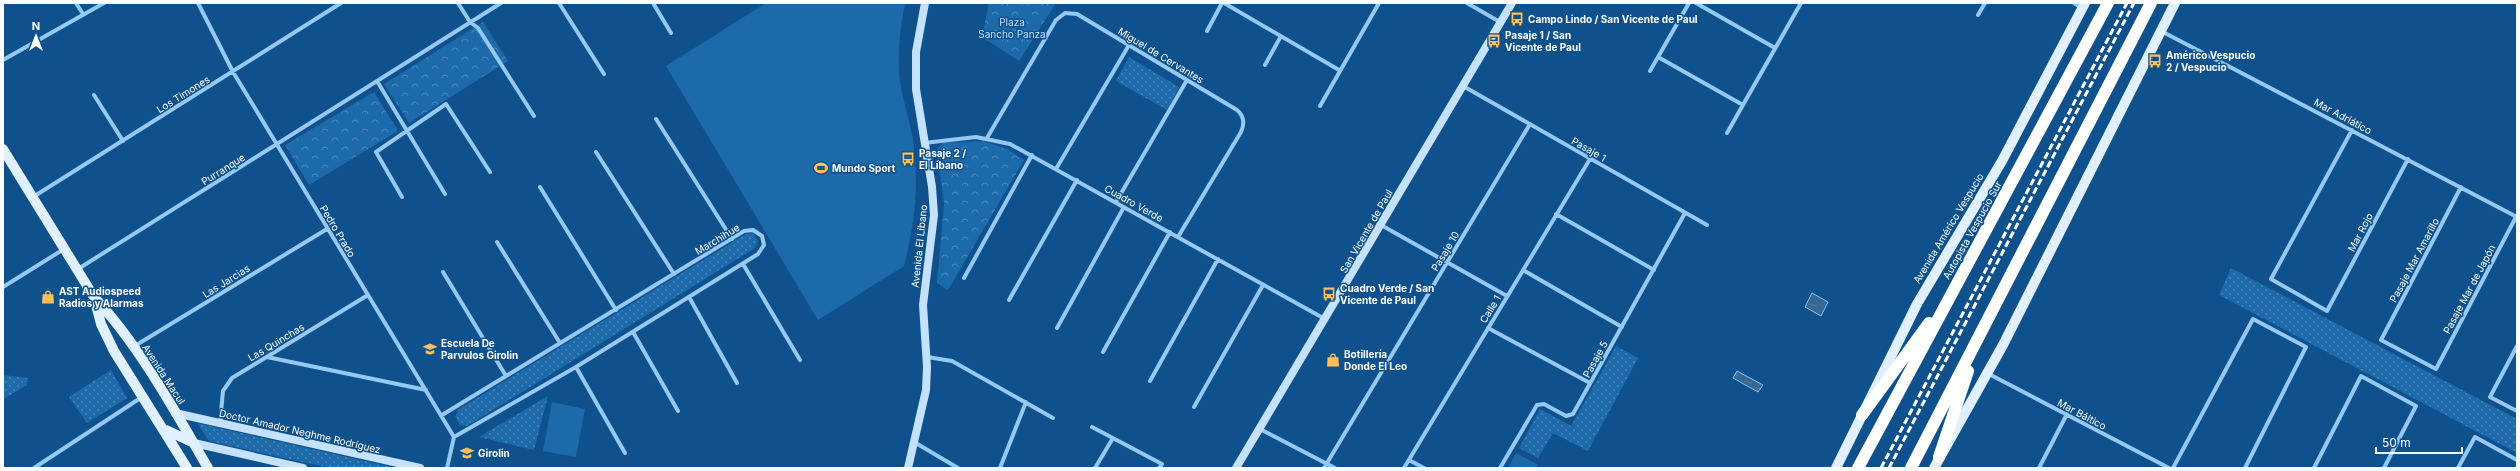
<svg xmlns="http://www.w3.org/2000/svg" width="2520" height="471" viewBox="0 0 2520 471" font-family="Inter,sans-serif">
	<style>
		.grass { fill: url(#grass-dots) }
		.park { fill: url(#park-crowns) }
		.garden { fill: #1d6aab }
		.water { fill: url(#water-ripples); stroke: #86c5f7 }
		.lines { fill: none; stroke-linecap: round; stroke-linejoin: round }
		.street { stroke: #95c8f3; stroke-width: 4 }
		.secondary { stroke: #c4e2fd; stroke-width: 8 }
		.primary { stroke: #e1f0ff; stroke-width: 10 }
		.highway { stroke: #fff; stroke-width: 12 }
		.rail { stroke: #fff; stroke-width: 3; stroke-dasharray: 7 3; stroke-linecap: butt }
		.labels { text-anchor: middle; stroke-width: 3; stroke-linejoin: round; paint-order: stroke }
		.poi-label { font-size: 10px; font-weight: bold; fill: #fff; stroke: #0f518d; text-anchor: start }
		.park-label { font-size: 10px; fill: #bde0fe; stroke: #0f518d }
		.street-label { font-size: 10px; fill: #fff; stroke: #0f518d }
	</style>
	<defs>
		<pattern id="grass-dots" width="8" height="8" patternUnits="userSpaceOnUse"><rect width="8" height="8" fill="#1d6aab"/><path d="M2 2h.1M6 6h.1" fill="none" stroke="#4a88bc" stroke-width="1.8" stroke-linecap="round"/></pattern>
		<pattern id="park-crowns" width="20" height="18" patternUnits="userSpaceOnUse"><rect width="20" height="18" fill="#1d6aab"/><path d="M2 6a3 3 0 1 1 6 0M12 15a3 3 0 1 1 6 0" fill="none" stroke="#4a88bc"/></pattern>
		<pattern id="water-ripples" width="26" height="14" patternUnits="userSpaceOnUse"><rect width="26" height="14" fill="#366894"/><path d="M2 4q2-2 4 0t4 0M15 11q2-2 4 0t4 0" fill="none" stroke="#547fa4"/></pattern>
	</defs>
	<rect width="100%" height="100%" fill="#0f518d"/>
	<path class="grass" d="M1129,57L1179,87L1167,110L1116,81Z
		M753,233L758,241L755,248L467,426L460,425L455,416L459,409L746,234Z
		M2231,268L2517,419V453L2219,295Z
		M1616,346L1638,358L1588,451L1553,433L1538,458L1519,448L1540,409L1571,426Z
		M111,370L127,398L87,423L69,397Z
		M3,375L28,378L27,385L3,399Z
		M548,396L534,450L479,437Z
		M197,423L396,468H329L209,441Z"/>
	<path class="park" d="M989,3H1056L1019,61L982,37Z
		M483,22L508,61L409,123L384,84Z
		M374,92L398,131L309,185L285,145Z
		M983,141L1007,149L1024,160L948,290L937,283L944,204L937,149L943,143Z"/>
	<path class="garden" d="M766,3H905C900,30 896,61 901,88C905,108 912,128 914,148C919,189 914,227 904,266L818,320L666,66Z
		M552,402L585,409L576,457L543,451Z
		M1516,453L1538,465L1536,468H1508Z"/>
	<path class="water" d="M1812,293L1828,302L1821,316L1805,307Z
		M1737,371L1763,385L1758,392L1733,378Z"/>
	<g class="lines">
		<path class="street" d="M76,3L83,14
			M198,3L233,72L454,437L447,468
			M458,3L470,22L478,28L534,116
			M559,3L604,74
			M653,3L671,33
			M1224,3L1339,70
			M1467,3L1500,22
			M1696,3L1775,48
			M2074,3L2082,8
			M1978,15L1985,3
			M1207,31L1222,3
			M2161,31L2517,217
			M1658,57L1743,105
			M3,60L104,3
			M1265,65L1281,36
			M1650,71L1689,3
			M377,81L445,194
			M1463,86L1707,225
			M94,95L123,141
			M1320,106L1379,3
			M656,119L732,239
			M2352,130L2271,279L2327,311L2408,159
			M1727,133L1801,3
			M987,138L1056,20L1065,13L1077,14L1237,110C1244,116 1245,123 1241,132L1178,237
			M924,143L976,137L1010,144L1325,319
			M596,152L674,274
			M1056,169L1129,45
			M540,187L616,310
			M2461,187L2381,340L2436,369L2516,217
			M33,197L341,3
			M402,197L376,152L446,104L490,172
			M1116,202L1187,80
			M1556,214L1654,270
			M1381,225L1507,296
			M497,242L560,343
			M743,264L800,360
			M78,269L501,3
			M1523,270L1622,327
			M443,272L506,376
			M964,278L1032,155
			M3,287L64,249
			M689,297L737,383
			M1009,300L1077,180
			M1057,328L1124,207
			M1488,328L1590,383
			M633,332L678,411
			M2517,346L2490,397L2517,411
			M133,347L327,229
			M1103,352L1170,232
			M267,357L426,390
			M927,357L952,361L1053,418
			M576,367L625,453
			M1987,373L2169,468
			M1150,381L1218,259
			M1194,407L1263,285
			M442,415L744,231L753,230L762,236L764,245L758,254L576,367L454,437
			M220,423L223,391L232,378L368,295
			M1092,427L1162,464L1159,468
			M1260,429L1335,468
			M914,442L958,468
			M1409,460L1424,468
			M34,468L142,397
			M1000,468L1026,402
			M1095,468L1113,438
			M1324,468L1530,124
			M1404,468L1590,159
			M1500,468L1537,405L1544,404L1566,416L1573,414L1685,213
			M2039,468L2067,414
			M2173,468L2253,319L2306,347L2245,468
			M2314,468L2361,376L2416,406L2384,468
			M2458,468L2475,437L2517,460"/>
		<path class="secondary" d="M175,413L420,468
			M194,443L303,468
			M908,468L926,390L927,367L923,305L934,215L932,187L916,89V52L925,3
			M1236,468L1512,3"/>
		<path class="primary" d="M3,149L94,297C139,345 175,411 208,468
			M94,297L101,324L114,351L187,468
			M166,430L194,443
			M1836,468L1917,304L2002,161L2085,3
			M1934,468L2003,345L2175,3"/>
		<path class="highway" d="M1862,415L1929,323
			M1939,457L1968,371
			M1858,468L2108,3
			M1911,468L2151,3"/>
		<path class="rail" d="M1881,468L2127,3
			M1889,468L2134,3"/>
	</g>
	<defs>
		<g id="bus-bare" transform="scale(1.08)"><path d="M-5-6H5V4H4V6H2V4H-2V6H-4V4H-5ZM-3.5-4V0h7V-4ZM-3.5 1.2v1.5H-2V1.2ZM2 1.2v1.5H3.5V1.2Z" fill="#ffc057" stroke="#0f518d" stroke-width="2.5" paint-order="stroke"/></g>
		<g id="stadium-bare" transform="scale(1.08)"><path d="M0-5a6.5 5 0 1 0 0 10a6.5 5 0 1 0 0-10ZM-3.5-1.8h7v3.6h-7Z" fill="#ffc057" stroke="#0f518d" stroke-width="2.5" paint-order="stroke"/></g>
		<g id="shop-bare" transform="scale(1.08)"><path d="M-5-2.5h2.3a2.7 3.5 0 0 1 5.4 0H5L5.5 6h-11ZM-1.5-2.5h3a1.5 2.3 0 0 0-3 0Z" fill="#ffc057" stroke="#0f518d" stroke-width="2.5" paint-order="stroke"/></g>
		<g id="school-bare" transform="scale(1.08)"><path d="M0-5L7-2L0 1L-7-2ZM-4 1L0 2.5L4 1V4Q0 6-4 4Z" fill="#ffc057" stroke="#0f518d" stroke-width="2.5" paint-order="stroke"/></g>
	</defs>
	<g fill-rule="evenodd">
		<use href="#bus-bare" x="1517" y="19"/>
		<use href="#bus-bare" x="1494" y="41"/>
		<use href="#bus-bare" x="2155" y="61"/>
		<use href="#bus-bare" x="908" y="159"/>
		<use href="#stadium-bare" x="821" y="168"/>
		<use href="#bus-bare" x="1329" y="294"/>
		<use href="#shop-bare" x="48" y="297"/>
		<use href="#school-bare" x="430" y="349"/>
		<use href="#shop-bare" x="1333" y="360"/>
		<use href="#school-bare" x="467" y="453"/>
	</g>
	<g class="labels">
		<g class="poi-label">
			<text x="1528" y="23">Campo Lindo / San Vicente de Paul</text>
			<text x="1505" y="39">Pasaje 1 / San<tspan x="1505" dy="12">Vicente de Paul</tspan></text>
			<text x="2166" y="59">Américo Vespucio<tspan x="2166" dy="12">2 / Vespucio</tspan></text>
			<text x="919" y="157">Pasaje 2 /<tspan x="919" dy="12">El Líbano</tspan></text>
			<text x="832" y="172">Mundo Sport</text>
			<text x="1340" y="292">Cuadro Verde / San<tspan x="1340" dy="12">Vicente de Paul</tspan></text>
			<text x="59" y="295">AST Audiospeed<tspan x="59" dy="12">Radios y Alarmas</tspan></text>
			<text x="441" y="347">Escuela De<tspan x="441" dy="12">Parvulos Girolin</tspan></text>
			<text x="1344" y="358">Botillería<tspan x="1344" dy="12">Donde El Leo</tspan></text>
			<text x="478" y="457">Girolin</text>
		</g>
		<g class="park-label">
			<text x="1012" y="26">Plaza<tspan x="1012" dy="12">Sancho Panza</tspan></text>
		</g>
		<g class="street-label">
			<text transform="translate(1161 55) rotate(31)" y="4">Miguel de Cervantes</text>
			<text transform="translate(183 94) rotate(-32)" y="4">Los Timones</text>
			<text transform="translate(2343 116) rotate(28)" y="4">Mar Adriático</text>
			<text transform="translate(1589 149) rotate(30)" y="4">Pasaje 1</text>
			<text transform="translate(223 169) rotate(-32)" y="4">Purranque</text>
			<text transform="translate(1134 203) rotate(29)" y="4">Cuadro Verde</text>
			<text transform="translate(1948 228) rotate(-59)" y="4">Avenida Américo Vespucio</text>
			<text transform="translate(1972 230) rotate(-61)" y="4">Autopista Vespucio Sur</text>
			<text transform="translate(338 231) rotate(59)" y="4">Pedro Prado</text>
			<text transform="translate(1366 231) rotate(-60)" y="4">San Vicente de Paul</text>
			<text transform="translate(2360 232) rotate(-62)" y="4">Mar Rojo</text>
			<text transform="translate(717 239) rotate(-31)" y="4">Marchihue</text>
			<text transform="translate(919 246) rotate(-84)" y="4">Avenida El Líbano</text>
			<text transform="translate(1445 251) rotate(-59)" y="4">Pasaje 10</text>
			<text transform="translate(2414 260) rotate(-62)" y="4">Pasaje Mar Amarillo</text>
			<text transform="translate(226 281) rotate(-32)" y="4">Las Jarcias</text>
			<text transform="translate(2469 289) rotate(-62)" y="4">Pasaje Mar de Japón</text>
			<text transform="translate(1490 309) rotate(-59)" y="4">Calle 1</text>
			<text transform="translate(276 342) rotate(-31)" y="4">Las Quinchas</text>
			<text transform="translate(1595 359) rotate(-61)" y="4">Pasaje 5</text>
			<text transform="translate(164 374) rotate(57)" y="4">Avenida Macul</text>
			<text transform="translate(2082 414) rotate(28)" y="4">Mar Báltico</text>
			<text transform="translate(300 431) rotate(13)" y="4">Doctor Amador Neghme Rodríguez</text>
		</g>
	</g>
	<rect width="2520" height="471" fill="none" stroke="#ffffff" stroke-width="8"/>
	<g transform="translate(36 36)" stroke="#0f518d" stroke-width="3" paint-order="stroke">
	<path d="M0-3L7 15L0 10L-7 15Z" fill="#ffffff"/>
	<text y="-6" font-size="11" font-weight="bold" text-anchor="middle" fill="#ffffff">N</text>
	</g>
	<path d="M2376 447v6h86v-6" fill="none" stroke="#ffffff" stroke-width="2"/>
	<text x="2382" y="447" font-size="12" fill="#ffffff" stroke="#0f518d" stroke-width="3" paint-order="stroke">50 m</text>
</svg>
